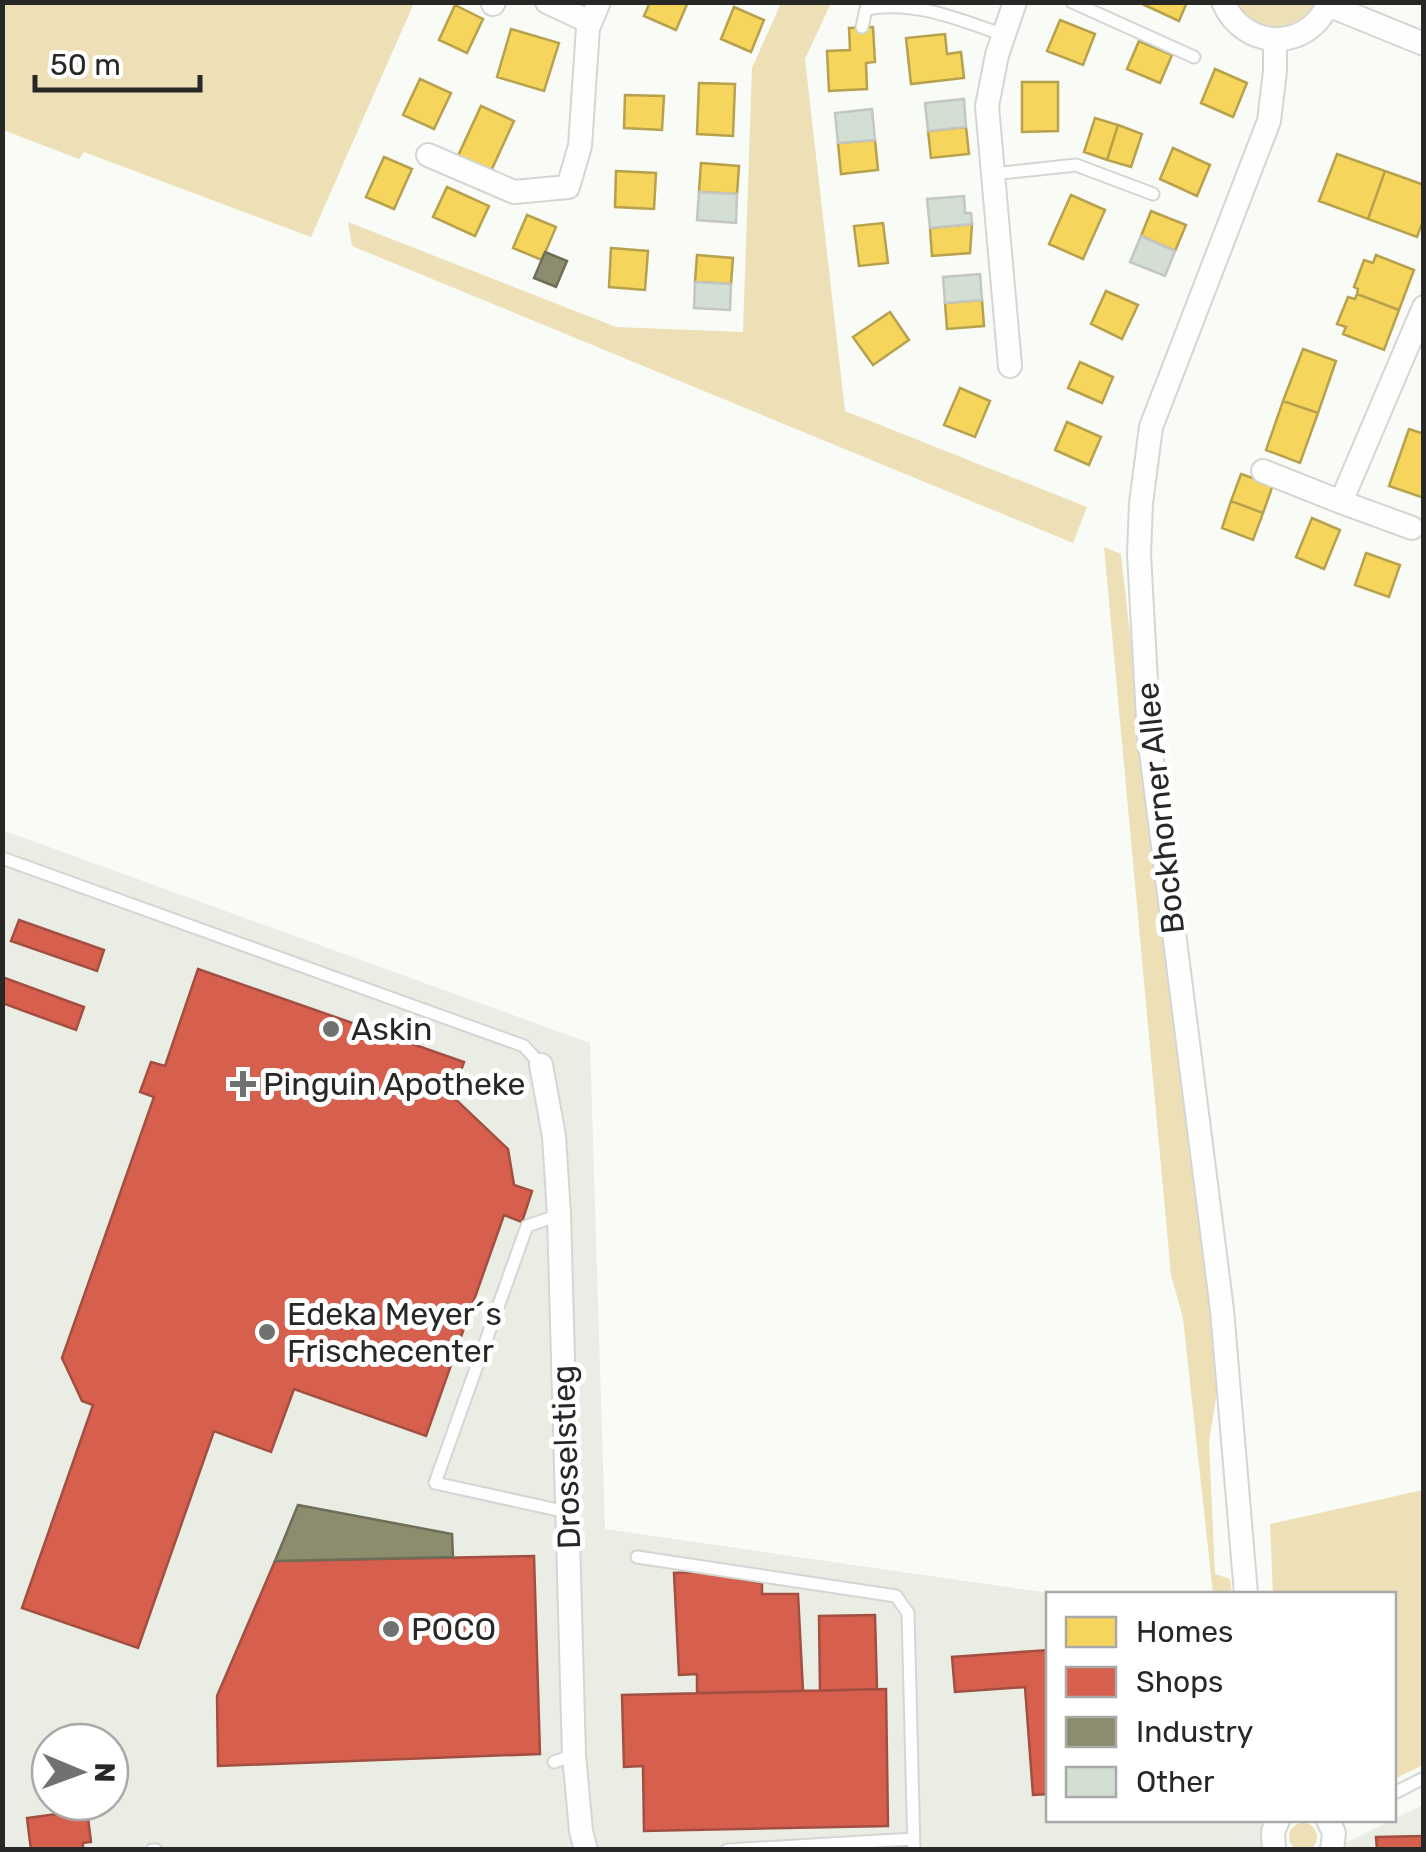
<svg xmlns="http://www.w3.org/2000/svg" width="1426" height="1852" viewBox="0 0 1426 1852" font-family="Rubik,sans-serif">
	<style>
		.built { fill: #e9ede4; fill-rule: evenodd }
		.green { fill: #ede0b7 }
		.homes { fill: #f6d55c; stroke: #b8a14c; stroke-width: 2.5 }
		.shops { fill: #d6604d; stroke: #a24f41; stroke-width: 2.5 }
		.industry { fill: #8c8c6e; stroke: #6e6e58; stroke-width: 2.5 }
		.building { fill: #d2dfd2; stroke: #c4c6c3; stroke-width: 2.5 }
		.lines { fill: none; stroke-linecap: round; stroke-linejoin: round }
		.service-casing { stroke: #d4d6d3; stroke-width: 15 }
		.minor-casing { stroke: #d4d6d3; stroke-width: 26 }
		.service { stroke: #fefefe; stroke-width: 11 }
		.minor { stroke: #fefefe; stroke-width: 22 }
		.poi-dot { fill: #70726f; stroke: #fff; stroke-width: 4 }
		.labels { text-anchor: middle; stroke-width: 10; stroke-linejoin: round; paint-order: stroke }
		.street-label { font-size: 32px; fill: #272826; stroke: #fff }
		.poi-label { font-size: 32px; fill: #272826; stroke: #fff; text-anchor: start }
	</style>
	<rect width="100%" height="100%" fill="#f9fbf7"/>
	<path class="built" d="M2,830L590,1043L605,1529L1056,1594H1048V1820H1273L1279,1849H3ZM50,1742H110V1802H50Z
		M1423,1805V1849H1333Z"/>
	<path class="green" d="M2,3L3,2L414,3L311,237L84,152L79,159L3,130Z
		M781,3H831L805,59L845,411L1087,507L1073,543L352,246L348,222L616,327L743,332L752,68Z
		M1237,3H1315C1295,34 1256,35 1237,3Z
		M1104,547L1121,554L1166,954L1220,1372L1209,1442L1215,1574L1230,1579L1232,1594H1213L1183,1318L1171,1275Z
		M1423,1490V1765L1394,1779V1594H1273L1270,1524Z
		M1289 1837a14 14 0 1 1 28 0a14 14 0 1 1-28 0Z"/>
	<path class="homes" d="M650,2H688L676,30L644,16Z
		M1138,2H1187L1179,21Z
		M455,5L483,19L467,53L439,40Z
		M734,7L764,20L751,52L721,39Z
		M1060,20L1095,34L1083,65L1047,51Z
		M873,27L875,62L866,63L867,89L829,91L827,51L850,50L849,28Z
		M511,29L559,43L544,91L497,77Z
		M945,34L947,54L961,52L964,78L911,84L906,38Z
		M1139,41L1172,55L1160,83L1127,69Z
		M1215,69L1247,83L1233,117L1201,103Z
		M420,79L451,93L434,129L403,115Z
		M1022,82H1058V131L1022,132Z
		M699,83L735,84L733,136L697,134Z
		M625,95L664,96L662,130L624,128Z
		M481,106L514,121L491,171L458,156Z
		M1095,118L1118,125L1107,160L1084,152Z
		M1118,125L1142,134L1131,167L1107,160Z
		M966,127L969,154L931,158L928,131Z
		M875,140L878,170L841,174L838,143Z
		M1173,148L1210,165L1197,196L1160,179Z
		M1337,154L1385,171L1368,219L1319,201Z
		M384,157L412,169L394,209L366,197Z
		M701,163L739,166L737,194L699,192Z
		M616,171L656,173L654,209L615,207Z
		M1385,171L1424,185V218L1417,237L1368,219Z
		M447,187L489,206L475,236L433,217Z
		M1071,195L1105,210L1083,259L1049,244Z
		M1151,211L1186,225L1175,251L1141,236Z
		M527,215L556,227L542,260L513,248Z
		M883,223L888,263L859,266L854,226Z
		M972,224L970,253L932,256L930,228Z
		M611,248L648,251L645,290L609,287Z
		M697,255L733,258L731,284L695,282Z
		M1376,255L1414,270L1399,310L1357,294L1358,289L1354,287L1364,260L1373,263Z
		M1106,291L1138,305L1122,339L1091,324Z
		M1357,294L1399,310L1384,350L1343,334L1346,327L1337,324L1348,297L1355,299Z
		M982,300L984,326L947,329L945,303Z
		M890,312L909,340L873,365L853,337Z
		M1303,349L1336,361L1318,413L1283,401Z
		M1080,362L1113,377L1102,403L1068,388Z
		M960,388L990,401L975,437L944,425Z
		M1283,401L1318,413L1300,463L1266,450Z
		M1067,422L1101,437L1089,465L1055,450Z
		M1409,429L1424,434V498L1389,486Z
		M1241,474L1273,485L1263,513L1231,501Z
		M1231,501L1263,513L1253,540L1222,528Z
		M1312,518L1340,530L1324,569L1296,557Z
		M1366,553L1400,565L1389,597L1355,585Z"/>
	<path class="shops" d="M19,920L104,950L97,971L11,941Z
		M198,969L464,1062L452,1096L508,1149L514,1185L532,1191L522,1222L504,1215L426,1436L294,1389L271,1452L214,1431L138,1648L22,1608L93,1405L82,1401L62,1358L154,1097L140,1092L151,1062L165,1066Z
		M2,977L84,1007L76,1030L2,1003Z
		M534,1556L540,1754L218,1766L217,1696L275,1561Z
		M700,1572L762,1583V1594H798L803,1691L697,1693V1674L679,1675L674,1573Z
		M875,1615L877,1689L820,1691L819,1616Z
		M1048,1650V1794L1033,1795L1025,1687L955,1692L952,1657Z
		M886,1689L888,1826L644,1831L643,1766L624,1767L622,1695Z
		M87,1810L91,1842L83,1843V1850H31L27,1818Z
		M1424,1836V1850H1377L1376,1837Z"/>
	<path class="industry" d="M545,252L567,261L556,287L534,278Z
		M298,1505L452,1534L453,1557L275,1561Z"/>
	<path class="building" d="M964,99L966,127L928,131L925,103Z
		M872,109L875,140L838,143L835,113Z
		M699,192L737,194L736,223L697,220Z
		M964,196L965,213H971L972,224L930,228L927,199Z
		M1141,236L1175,251L1165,276L1130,262Z
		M980,274L982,300L945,303L943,277Z
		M695,282L731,284L730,310L694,308Z"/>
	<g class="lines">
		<g class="service-casing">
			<path id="service" d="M1072,2L1194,57
				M862,27L866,9C915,0 958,19 1004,35
				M993,174L1076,165L1153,194
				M2,858L524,1046L541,1065
				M559,1215L527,1226L435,1483L567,1512
				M637,1557L896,1596L908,1613L914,1850
				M554,1762L574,1755
				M1394,1793L1424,1778
				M152,1850H156
				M727,1850L913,1839"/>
		</g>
		<g class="minor-casing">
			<path id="minor" d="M547,2L590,22
				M1223,2C1244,51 1309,52 1329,2
				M493,4L494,2
				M1328,5L1424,44
				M428,155L514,192L568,187L580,146L588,28L599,2
				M1010,366L987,106L997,55L1015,2
				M1263,471L1341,502
				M1412,528L1341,502L1424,307
				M541,1065L554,1136L559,1215L574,1755L581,1831L586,1850
				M1246,1594L1222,1310L1149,736L1139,554L1141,503L1151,427L1269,121L1275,71V40
				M1328,1820L1334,1833L1332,1850
				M1274,1850L1273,1832L1278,1820"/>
		</g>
		<use href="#service" class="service"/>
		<use href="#minor" class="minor"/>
	</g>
	<g class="poi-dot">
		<circle cx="331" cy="1029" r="10"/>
		<path d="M238 1069h10v10h10v10h-10v10h-10v-10h-10v-10h10z"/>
		<circle cx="267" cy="1332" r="10"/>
		<circle cx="391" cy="1629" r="10"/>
	</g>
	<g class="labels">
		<g class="street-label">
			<text transform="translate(1160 808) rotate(-96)" y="11">Bockhorner Allee</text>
			<text transform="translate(566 1457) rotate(-92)" y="11">Drosselstieg</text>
		</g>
		<g class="poi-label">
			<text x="351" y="1040">Askin</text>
			<text x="263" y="1095">Pinguin Apotheke</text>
			<text x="287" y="1325">Edeka Meyer´s<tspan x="287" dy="37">Frischecenter</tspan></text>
			<text x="411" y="1640">POCO</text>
		</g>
	</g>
	<rect width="1426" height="1852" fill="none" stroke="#272826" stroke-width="10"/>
	<rect x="1046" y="1592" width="350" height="230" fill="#ffffff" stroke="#a9a9a8" stroke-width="2.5"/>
	<rect x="1066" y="1617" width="50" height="30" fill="#f6d55c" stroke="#a9a9a8" stroke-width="2.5"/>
	<text x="1136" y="1642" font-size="30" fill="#272826">Homes</text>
	<rect x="1066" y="1667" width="50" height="30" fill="#d6604d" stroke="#a9a9a8" stroke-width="2.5"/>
	<text x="1136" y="1692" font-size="30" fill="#272826">Shops</text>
	<rect x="1066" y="1717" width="50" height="30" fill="#8c8c6e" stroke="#a9a9a8" stroke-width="2.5"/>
	<text x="1136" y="1742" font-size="30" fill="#272826">Industry</text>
	<rect x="1066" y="1767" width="50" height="30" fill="#d2dfd2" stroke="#a9a9a8" stroke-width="2.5"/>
	<text x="1136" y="1792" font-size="30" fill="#272826">Other</text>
	<g transform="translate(80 1772) rotate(91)"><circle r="48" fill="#ffffff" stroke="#a9a9a8" stroke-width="2.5"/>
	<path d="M0-8L18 38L0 25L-18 38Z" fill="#70726f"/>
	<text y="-15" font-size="28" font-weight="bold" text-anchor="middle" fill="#272826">N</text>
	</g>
	<path d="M35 75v15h165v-15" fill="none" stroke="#272826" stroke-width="5"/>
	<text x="50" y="75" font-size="30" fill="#272826" stroke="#ffffff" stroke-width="8" paint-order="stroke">50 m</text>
</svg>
